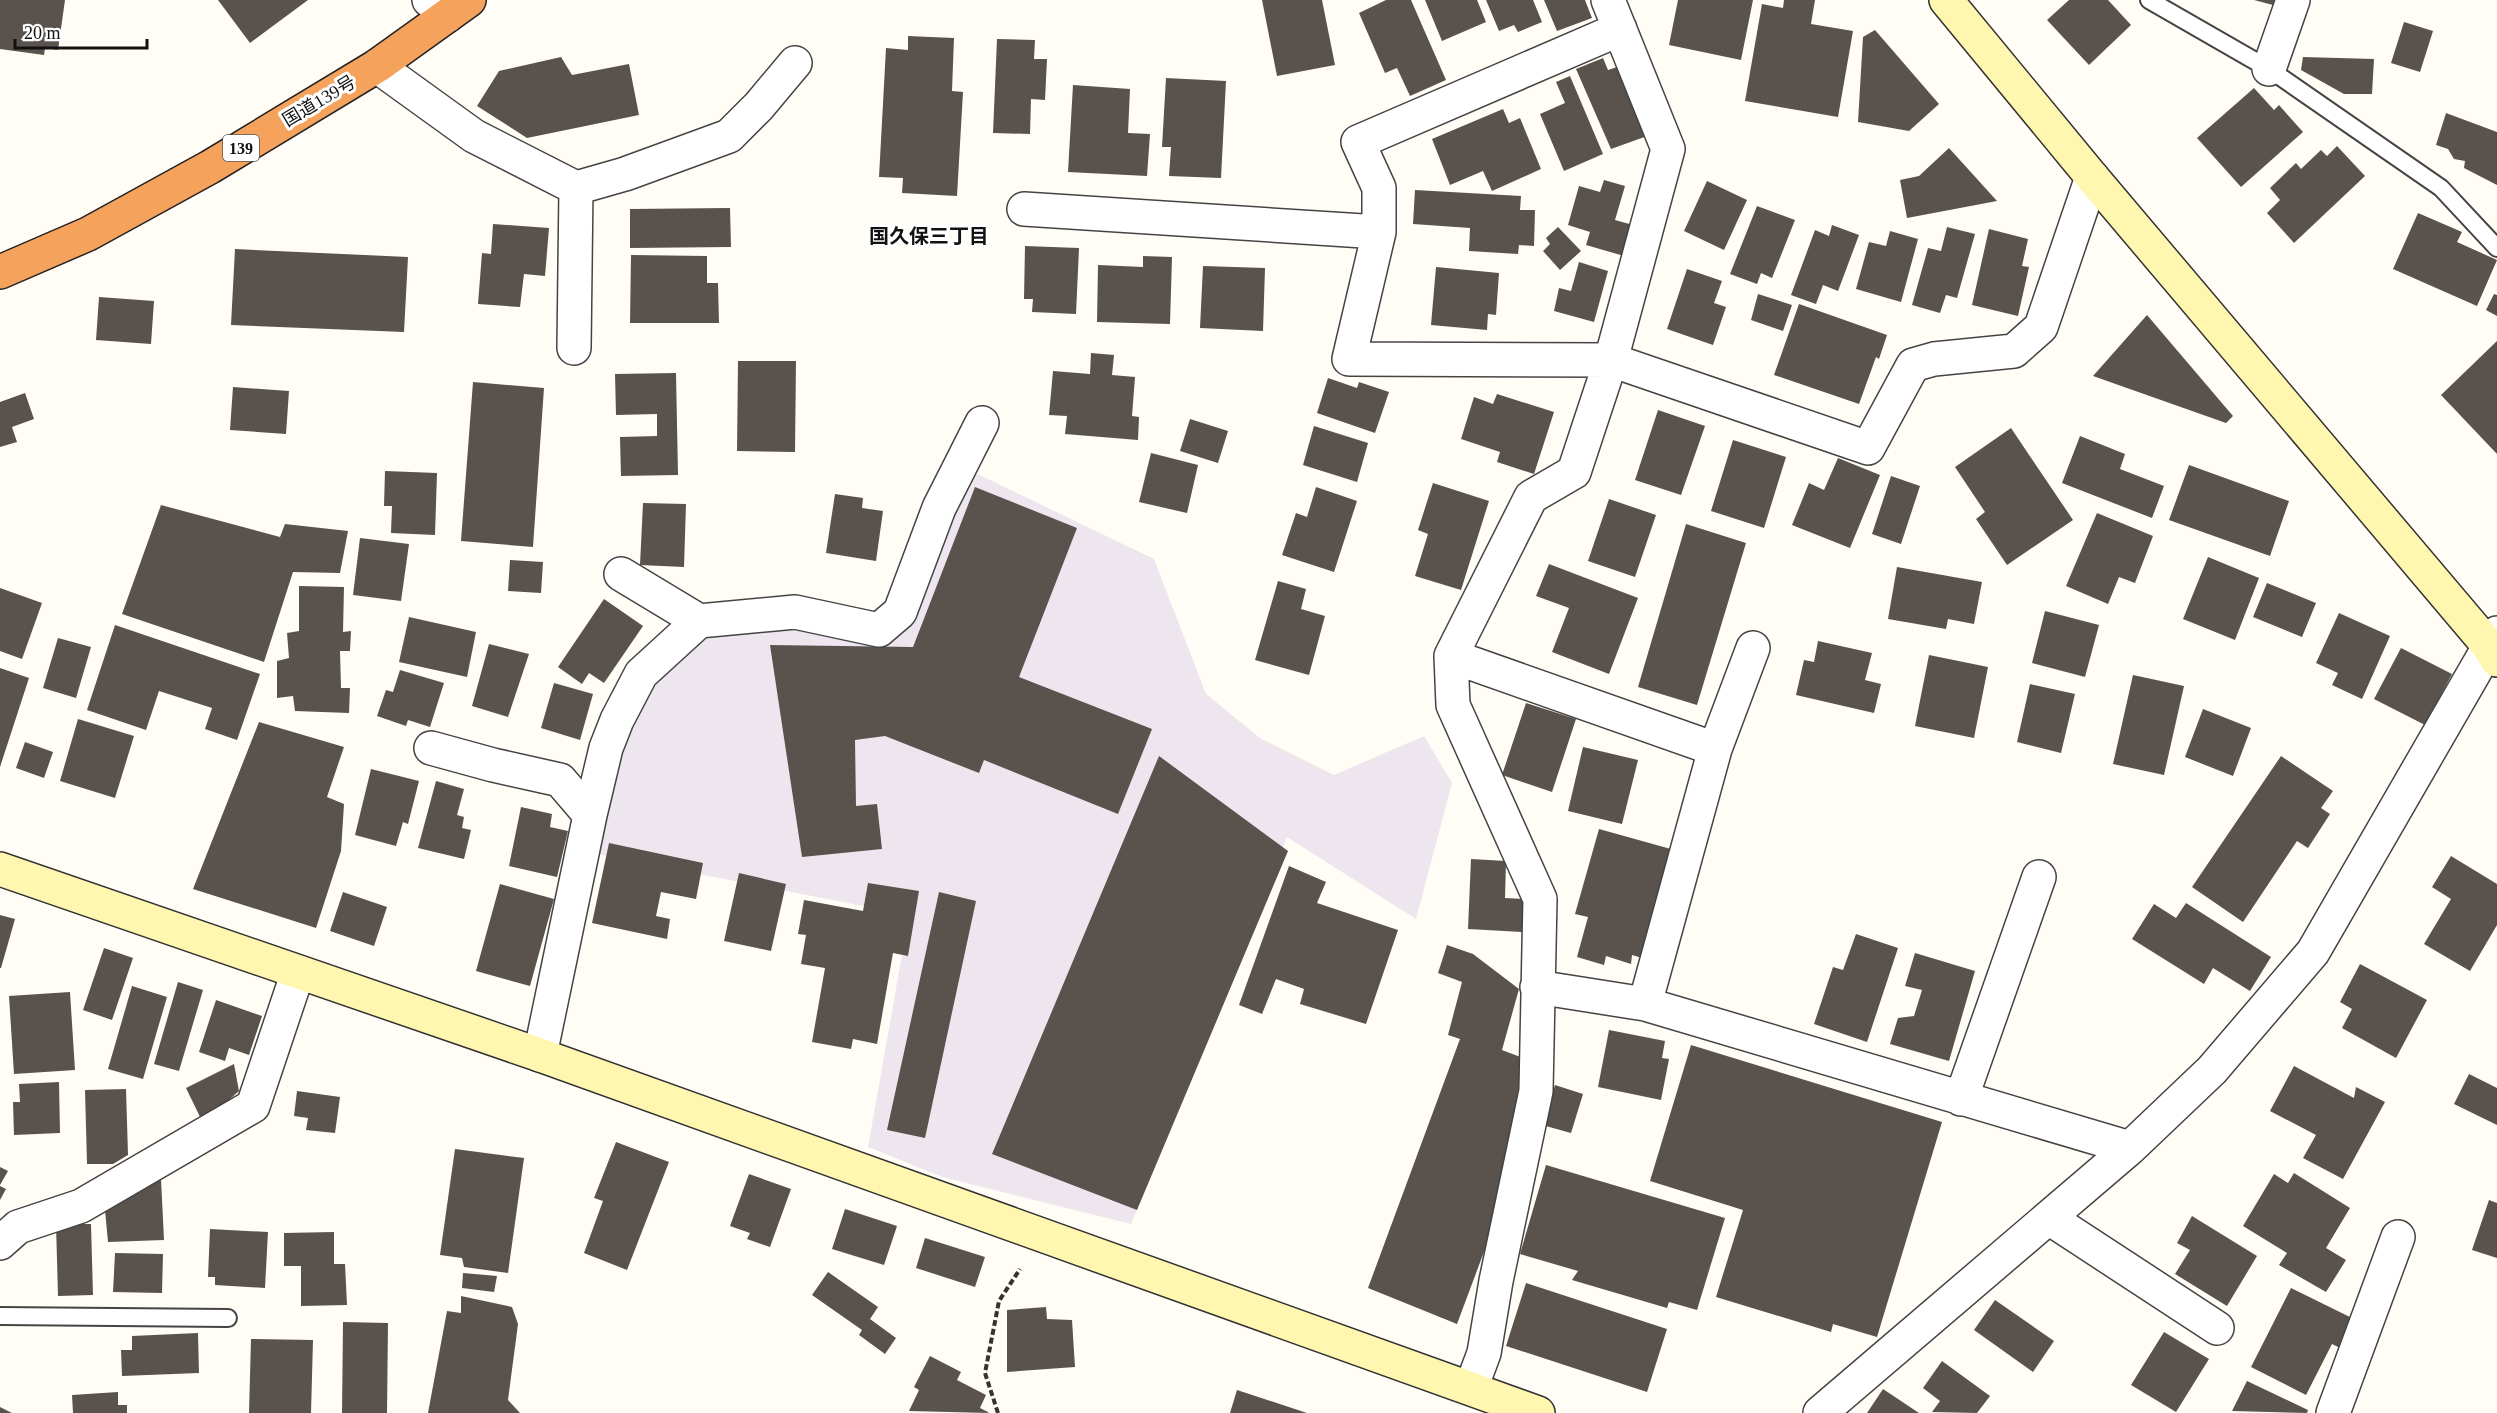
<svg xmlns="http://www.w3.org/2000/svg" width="2497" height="1413" viewBox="0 0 2497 1413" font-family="'Times New Roman','Noto Sans JP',serif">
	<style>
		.industrial { fill: #eee6ef }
		.building { fill: #5a524d }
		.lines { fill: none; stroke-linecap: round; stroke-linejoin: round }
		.lane-casing { stroke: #444; stroke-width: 20 }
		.street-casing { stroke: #444; stroke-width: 36 }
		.secondary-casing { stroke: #333; stroke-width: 36 }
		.highway-casing { stroke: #222; stroke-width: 36 }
		.path { stroke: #333; stroke-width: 4; stroke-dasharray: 6 3; stroke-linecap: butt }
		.lane { stroke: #fff; stroke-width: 16 }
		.street { stroke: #fff; stroke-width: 33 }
		.secondary { stroke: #fff6b0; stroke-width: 33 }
		.highway { stroke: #f5a25d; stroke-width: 33 }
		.labels { text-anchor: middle; stroke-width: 6; stroke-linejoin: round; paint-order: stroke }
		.shield { fill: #fff; stroke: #585858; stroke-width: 1.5 }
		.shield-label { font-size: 16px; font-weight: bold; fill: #111 }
		.street-label { font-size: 18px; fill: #111; stroke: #fff }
		.neighbourhood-label { font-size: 20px; font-weight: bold; fill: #111; stroke: #fff }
	</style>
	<rect width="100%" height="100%" fill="#fffdf5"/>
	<path class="industrial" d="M963,467L1154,559L1206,694L1260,738L1334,775L1424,736L1452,783L1416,919L1287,837L1131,1224L942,1177L868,1147L909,915L581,851L645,678L701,628L796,620L881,635Z"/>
	<path class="building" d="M0,0H65L58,50L45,48L44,55L0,49Z
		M218,0H308L250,43Z
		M1262,0H1322L1335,65L1277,76Z
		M1386,0H1411L1446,80L1410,96L1397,68L1385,73L1359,13Z
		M1425,0H1477L1486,22L1442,41Z
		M1486,0H1533L1542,22L1518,32L1514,25L1499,31Z
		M1544,0H1585L1592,18L1557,31Z
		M1678,0H1753L1741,60L1669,45Z
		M1784,0H1815L1811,24L1853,31L1838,117L1745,101L1762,4L1783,8Z
		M2069,0H2108L2131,25L2089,65L2047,20Z
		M2254,0H2274L2273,5Z
		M2404,22L2433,31L2420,72L2391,63Z
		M1875,30L1939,104L1909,131L1858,122L1863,37Z
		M908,36L954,38L952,91L963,92L957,196L902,193L903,178L879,177L886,48L908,50Z
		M997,39L1035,40L1034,59H1047L1045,100L1031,99L1030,134L993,133Z
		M561,57L572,75L629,64L639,115L527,138L477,106L499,71Z
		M2303,57L2374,59L2372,94H2344L2301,70Z
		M1603,58L1608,70L1617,67L1621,78L1627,75L1650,135L1611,149L1576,69Z
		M1570,76L1603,154L1564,171L1540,114L1565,103L1556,82Z
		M1166,78L1226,81L1221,178L1169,176L1171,147H1162Z
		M1073,85L1130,89L1128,133L1150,134L1147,176L1068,172Z
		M2254,88L2274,110L2279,105L2303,132L2241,187L2197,138Z
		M1503,109L1509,123L1520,118L1541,169L1492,191L1483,171L1450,185L1432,139Z
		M2446,113L2497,132V185L2464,168L2465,161L2454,159L2448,149L2436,145Z
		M2337,146L2365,176L2294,243L2267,213L2280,200L2270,188L2296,163L2301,169L2321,150L2327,156Z
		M1949,148L1997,201L1907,218L1900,180L1919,176Z
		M1604,180L1625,186L1615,220L1633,225L1624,256L1586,245L1590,232L1568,225L1579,186L1600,192Z
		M1707,181L1747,200L1724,250L1684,231Z
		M1415,190L1521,196L1520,210H1535L1534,246L1519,245L1518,254L1469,251L1470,228L1413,224Z
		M1757,206L1795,220L1772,278L1761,273L1757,284L1730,274Z
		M730,208L731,247L630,248V209Z
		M2418,213L2462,232L2457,242L2497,260L2477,306L2393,269Z
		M493,224L549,228L545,276L524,274L520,307L478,304L482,253L491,254Z
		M1832,225L1859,235L1838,291L1823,285L1816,304L1791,295L1815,230L1829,236Z
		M1558,227L1581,251L1560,270L1543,251L1550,244L1546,238Z
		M1947,227L1975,234L1957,298L1946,295L1940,313L1912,305L1928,248L1941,251Z
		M1989,229L2028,239L2022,266L2029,267L2018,316L1972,305Z
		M1890,231L1918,239L1901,302L1856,289L1869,242L1886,246Z
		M1025,246L1079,248L1076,314L1032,312L1033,299H1024Z
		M235,249L408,257L404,332L231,325Z
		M631,255L707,256V283H718L719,323H630Z
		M1143,256L1172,257L1170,324L1097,322L1098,265L1143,267Z
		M1579,262L1608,271L1594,322L1554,311L1559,288L1571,291Z
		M1203,266L1265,268L1263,331L1200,328Z
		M1436,267L1499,273L1496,315L1488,314L1487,330L1431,325Z
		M1687,269L1722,281L1714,303L1726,307L1713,345L1667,329Z
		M1758,294L1792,305L1783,331L1751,320Z
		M2494,294L2497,295V316L2486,310Z
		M99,297L154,301L151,344L96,340Z
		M1799,304L1887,335L1879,359L1876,357L1859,404L1774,375Z
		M2147,315L2233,416L2226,423L2093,376Z
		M2497,341V454L2441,395Z
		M1091,353L1114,355L1112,375L1135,377L1132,416L1139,417L1138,440L1065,434L1067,416L1049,415L1053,371L1090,374Z
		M738,361H796L795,452L737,451Z
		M676,373L678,475L621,476L620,437L657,436V414L616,415L615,374Z
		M1328,378L1357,388L1359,382L1389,392L1375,433L1317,413Z
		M473,382L544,388L533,547L461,541Z
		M233,387L289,391L286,434L230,430Z
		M25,393L34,419L12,427L17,442L0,447V402Z
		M1497,394L1554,412L1534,474L1497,462L1500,452L1461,439L1474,397L1493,404Z
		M1658,410L1705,426L1681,495L1635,480Z
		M1190,419L1228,431L1218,463L1180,451Z
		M1314,426L1368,443L1357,482L1303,465Z
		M2011,428L2073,520L2007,565L1976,519L1985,512L1955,467Z
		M2080,436L2125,454L2120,469L2164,486L2152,518L2062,483Z
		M1733,440L1786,457L1764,528L1711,511Z
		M1151,453L1198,465L1187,513L1139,502Z
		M1838,458L1880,475L1850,548L1792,525L1809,483L1824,490Z
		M2189,465L2289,501L2270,556L2169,520Z
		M385,471L437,473L435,535L391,533L392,506H384Z
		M1891,476L1920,486L1901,544L1872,534Z
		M1433,483L1489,501L1461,590L1415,576L1428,534L1418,530Z
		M975,487L1077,528L1019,677L1152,729L1118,814L984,760L979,773L885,736L855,740L856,806L877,804L882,849L802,857L770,645L913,647Z
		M1316,487L1357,501L1334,572L1282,555L1296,513L1307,517Z
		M835,494L863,498L862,508L883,511L876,561L826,553Z
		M1609,499L1656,515L1635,577L1588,561Z
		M643,503L686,504L684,567L640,565Z
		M161,505L280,537L285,524L348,531L340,573L293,572L264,662L122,614Z
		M2097,513L2153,536L2135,583L2119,577L2108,604L2066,586Z
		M1686,524L1746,543L1697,705L1638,687Z
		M360,538L409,544L401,601L353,595Z
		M2208,557L2259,578L2235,640L2183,619Z
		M510,560L543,562L541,593L508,591Z
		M1549,564L1638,598L1609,674L1552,652L1569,608L1536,596Z
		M1897,567L1982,582L1974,624L1948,619L1946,629L1888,619Z
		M1278,581L1306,589L1301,609L1325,616L1309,675L1255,660Z
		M2267,583L2316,603L2302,637L2253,617Z
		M299,586L344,587L343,632L351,631L350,651H340L341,688H350L349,713L295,711L293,696L277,698V661L289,658L287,633L299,631Z
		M0,588L42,603L22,659L0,651Z
		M604,599L643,626L604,683L589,673L582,684L558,667Z
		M2045,611L2099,625L2085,677L2032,663Z
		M2339,613L2390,636L2362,699L2332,685L2338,673L2316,663Z
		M409,617L476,632L467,677L399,662Z
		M115,625L260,674L237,740L205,729L212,708L159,691L146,730L87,710Z
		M58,638L91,647L76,698L43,688Z
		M1818,641L1872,653L1865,680L1881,684L1874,713L1796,695L1804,660L1814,662Z
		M489,644L529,654L508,717L472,706Z
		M2401,648L2452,674L2425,725L2374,699Z
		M1929,655L1988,667L1974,738L1915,726Z
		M0,668L29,678L0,767Z
		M400,670L444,683L430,727L408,720L406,726L377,716L386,690L393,692Z
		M2133,675L2184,686L2164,775L2113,764Z
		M554,683L593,694L580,740L541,728Z
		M2030,684L2075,694L2061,753L2017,742Z
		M1526,703L1576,719L1552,792L1502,775Z
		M2203,709L2251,728L2233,776L2185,757Z
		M78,719L134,736L115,798L60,781Z
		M259,722L344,747L327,797L344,804L341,851L316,928L193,889Z
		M25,742L53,752L44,778L16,768Z
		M1583,747L1638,760L1622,824L1568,811Z
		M1159,756L1288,851L1137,1210L992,1154Z
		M2281,756L2333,791L2321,808L2330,814L2308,848L2297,841L2243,922L2192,887Z
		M371,769L419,781L408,824L403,822L396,846L355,835Z
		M436,781L464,789L457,815L464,817L462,828L471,830L464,859L418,848Z
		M521,807L552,814L550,827L568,831L557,877L509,866Z
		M1599,829L1678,851L1642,958L1632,955L1631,964L1606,956L1604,965L1577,957L1588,917L1575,914Z
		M609,843L703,863L696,899L661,892L656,916L670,919L667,939L592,923Z
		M2451,856L2497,884V925L2470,971L2424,944L2451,899L2432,887Z
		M1471,859L1506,861L1505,898L1524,899L1522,932L1468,929Z
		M1289,866L1326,882L1317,903L1398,930L1366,1024L1300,1004L1304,989L1276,979L1262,1014L1239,1005Z
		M739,873L786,884L771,951L724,941Z
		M868,883L919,891L908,956L893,953L877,1044L853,1039L851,1049L812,1042L825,968L801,964L806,935L798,934L804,900L863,911Z
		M500,884L554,899L530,986L476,971Z
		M343,892L387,907L374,946L330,931Z
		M939,892L976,901L925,1138L887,1130Z
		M2186,903L2271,957L2250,991L2213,968L2204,984L2132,939L2154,904L2176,918Z
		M0,915L15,919L1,968H0Z
		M1856,934L1898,948L1867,1042L1814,1024L1833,967L1843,970Z
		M1447,945L1473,954L1519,989L1502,1050L1523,1058L1500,1209L1457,1324L1368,1288L1460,1039L1448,1035L1462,982L1438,973Z
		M104,948L133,958L112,1020L83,1010Z
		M1915,953L1975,971L1949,1061L1890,1044L1898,1018L1914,1016L1922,990L1905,986Z
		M2360,964L2427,1000L2396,1058L2342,1028L2352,1009L2340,1002Z
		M178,982L203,990L179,1071L154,1064Z
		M132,986L167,997L143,1079L108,1069Z
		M70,992L75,1070L14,1074L9,996Z
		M216,1000L262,1016L249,1055L229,1048L225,1061L199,1052Z
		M1609,1030L1665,1041L1662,1058L1669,1059L1661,1100L1598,1087Z
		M1691,1045L1942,1122L1877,1337L1833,1324L1831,1332L1716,1297L1743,1210L1650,1181Z
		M234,1064L239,1091L203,1123L186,1088Z
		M2294,1066L2354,1098L2356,1087L2385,1102L2343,1179L2303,1158L2316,1135L2270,1111Z
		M2469,1074L2497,1088V1125L2454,1104Z
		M59,1082L60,1133L14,1135L13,1102H20L19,1084Z
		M1555,1085L1583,1094L1571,1133L1542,1125Z
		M126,1089L128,1155L113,1164H87L85,1090Z
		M297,1091L340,1097L335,1133L306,1130L308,1118L294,1116Z
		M616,1142L669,1162L627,1270L584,1253L603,1201L594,1198Z
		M455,1149L524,1158L508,1273L464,1267L462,1258L440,1255Z
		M1546,1165L1725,1218L1697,1310L1669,1302L1667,1308L1572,1280L1578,1271L1520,1254Z
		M0,1167L8,1171L0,1185Z
		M2294,1173L2350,1208L2326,1248L2346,1260L2326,1292L2279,1265L2287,1253L2243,1226L2274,1174L2288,1183Z
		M749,1174L791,1189L770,1247L747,1239L750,1233L730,1226Z
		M161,1179L164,1240L108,1242L105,1210L151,1180Z
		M0,1186L6,1189L0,1200Z
		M2489,1200L2497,1203V1258L2472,1250Z
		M845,1209L897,1226L884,1265L832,1249Z
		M2192,1216L2257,1256L2227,1306L2175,1274L2190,1250L2177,1243Z
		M56,1224H91L93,1295L58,1296Z
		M210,1229L268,1232L265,1288L215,1285V1277H208Z
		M334,1232V1264H345L347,1305L301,1306V1266H284V1233Z
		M925,1238L985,1257L975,1287L916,1268Z
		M115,1253L163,1254L162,1293L113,1292Z
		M828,1272L878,1307L870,1319L896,1338L885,1354L859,1335L862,1330L812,1295Z
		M463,1273L497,1276L494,1292L462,1288Z
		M1526,1283L1667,1329L1647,1392L1506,1346Z
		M2291,1288L2356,1320L2342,1349L2332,1344L2306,1395L2251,1367Z
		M461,1296L512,1307L518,1324L508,1400L520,1413H428L447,1311L461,1313Z
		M1995,1300L2054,1341L2033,1372L1974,1330Z
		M1046,1307L1047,1319L1072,1320L1075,1367L1007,1372V1310Z
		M343,1322L388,1323L387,1413H342Z
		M2164,1332L2209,1359L2176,1412L2131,1385Z
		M198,1333L199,1373L122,1376L121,1350H132V1336Z
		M251,1339L313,1340L311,1413H249Z
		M930,1356L961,1372L957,1380L986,1395L980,1408L990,1413L909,1411L919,1390L914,1387Z
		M1942,1361L1990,1396L1977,1413L1932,1412L1940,1401L1923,1388Z
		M2247,1381L2308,1410L2307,1413L2232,1411Z
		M1883,1389L1919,1413H1867Z
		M1237,1390L1307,1413H1230Z
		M118,1392V1405H127V1413H73L72,1395Z
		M0,1407L12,1413H0Z"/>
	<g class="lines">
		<g class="lane-casing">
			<path id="lane" d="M2149,0L2269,69L2441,188L2497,248
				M0,1316L228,1318"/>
		</g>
		<g class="street-casing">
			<path id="street" d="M429,0L447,16
				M1608,0L1668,149L1611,360L1574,472L1531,497L1451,656L1715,749
				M1620,29L1358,142L1379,188V232L1349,359L1611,360L1868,448L1913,365L1934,359L2014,351L2041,327L2092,177
				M377,66L474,136L576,188
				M2269,69L2293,0
				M1024,209L1379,232
				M574,348L576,188L625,174L729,136L759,106L795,63
				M621,574L699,621
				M1451,656L1453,705L1540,899L1536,1091L1496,1281L1484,1353L1471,1388
				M431,748L493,765L560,780L590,815
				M1537,987L1645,1004L2130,1148
				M1645,1004L1715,749L1753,648
				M540,1055L590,815L606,748L617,720L641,674L699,621L795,612L879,630L900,612L939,508L982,423
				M1961,1099L2039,877
				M2049,1218L2217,1328
				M0,1243L18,1227L81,1206L253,1106L298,972
				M1820,1413L2130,1148L2212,1070L2313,952L2497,633
				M2333,1413L2398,1237"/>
		</g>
		<g class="secondary-casing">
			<path id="secondary" d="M1946,0L2092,177L2488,645L2497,660
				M0,869L540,1055L1538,1413"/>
		</g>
		<g class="highway-casing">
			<path id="highway" d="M0,272L88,234L210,167L377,66L469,0"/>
		</g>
		<path class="path" d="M998,1413L985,1373L999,1301L1020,1269"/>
		<use href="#lane" class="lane"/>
		<use href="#street" class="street"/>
		<use href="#secondary" class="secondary"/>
		<use href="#highway" class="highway"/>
	</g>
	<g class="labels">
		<rect class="shield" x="223" y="135" width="36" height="26" rx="4.5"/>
		<g class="shield-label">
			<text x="241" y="154">139</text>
		</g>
		<g class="street-label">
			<text transform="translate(319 101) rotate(-31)" y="6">国道139号</text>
		</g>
		<g class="neighbourhood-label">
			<text x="929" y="243">国久保三丁目</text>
		</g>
	</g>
	<path d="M15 39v9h132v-9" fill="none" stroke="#111111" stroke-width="3"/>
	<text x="24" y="39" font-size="18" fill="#111111" stroke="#ffffff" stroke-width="4.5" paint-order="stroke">20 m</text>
</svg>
